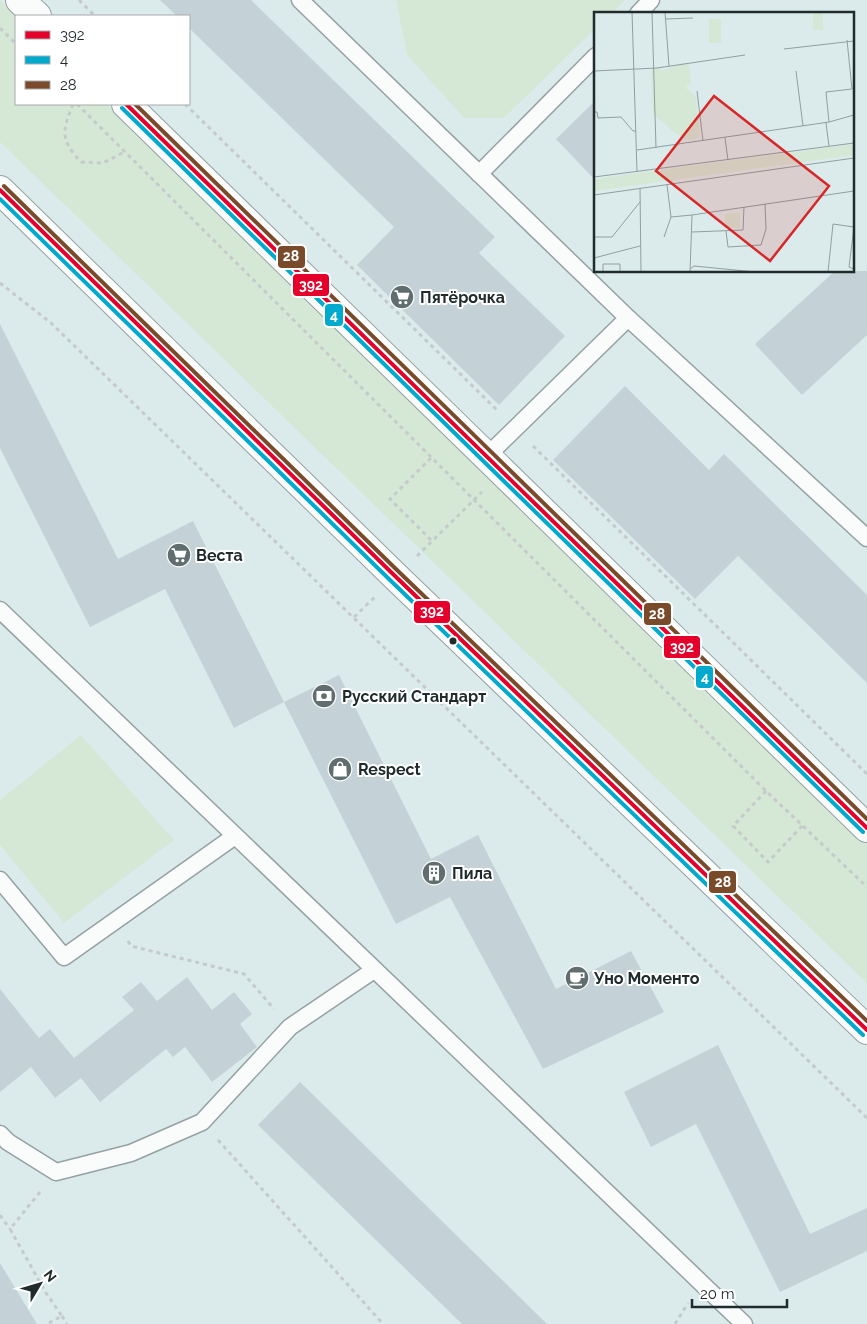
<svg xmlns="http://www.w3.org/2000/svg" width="867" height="1324" viewBox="0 0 867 1324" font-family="Raleway,sans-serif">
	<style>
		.green { fill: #d5e8d6 }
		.building { fill: #c4d2d7 }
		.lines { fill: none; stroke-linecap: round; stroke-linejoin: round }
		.lane-casing { stroke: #95a1a2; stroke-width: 19 }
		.secondary-casing { stroke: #95a1a2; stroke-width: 30 }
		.path { stroke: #c5caca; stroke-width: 3; stroke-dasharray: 4 4; stroke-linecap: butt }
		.lane { stroke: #fafcfc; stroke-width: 16 }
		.secondary { stroke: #fafcfc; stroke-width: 28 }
		.bus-1-casing { stroke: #fff; stroke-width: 8 }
		.bus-2-casing { stroke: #fff; stroke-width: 8 }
		.bus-3-casing { stroke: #fff; stroke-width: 8 }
		.bus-1 { stroke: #e4002b; stroke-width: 4 }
		.bus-2 { stroke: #00a9ce; stroke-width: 4 }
		.bus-3 { stroke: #7a4b2a; stroke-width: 4 }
		.bus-dot { fill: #202b2c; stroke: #fff; stroke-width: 2 }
		.labels { text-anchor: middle; stroke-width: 4; stroke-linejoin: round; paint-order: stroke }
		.poi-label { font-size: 16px; font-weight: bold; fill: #202b2c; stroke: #fff; text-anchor: start }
		.inset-road { fill: none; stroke: #909e9f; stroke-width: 1 }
		.view { fill: #d62828; fill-opacity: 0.15; stroke: #d62828; stroke-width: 2.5 }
		.inset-edge { fill: none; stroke: #202b2c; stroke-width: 2.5 }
		.line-badge { stroke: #fff; stroke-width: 2 }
		.badge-label { font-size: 14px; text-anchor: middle; font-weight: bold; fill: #fff }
	</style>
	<rect width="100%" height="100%" fill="#dbebec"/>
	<path class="green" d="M0,0L17,16L16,104H107L867,845V983L0,142Z
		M396,0H625L611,14H596V28L504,118H464L407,55Z
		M81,735L174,840L64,923L0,845V800Z"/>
	<path class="building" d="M160,0H251L495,237L479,253L565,336L499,405L357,265L394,227L189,28V16H177Z
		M596,100V181L556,139Z
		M835,271H867V335L802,395L755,344Z
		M0,324L118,559L193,521L284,702L234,728L165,589L90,627L0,448Z
		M625,386L709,470L724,454L867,595V683L738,556L695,599L553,460Z
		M339,675L431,859L478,835L556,989L631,951L664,1012L543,1069L450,897L396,924L284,702Z
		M187,977L212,1010L234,992L252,1014L240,1024L257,1047L212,1082L185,1047L173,1057L166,1049L100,1102L81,1078L55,1098L31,1067L0,1092V989L39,1038L50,1029L74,1058L134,1010L122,997L141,982L157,1001Z
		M718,1045L810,1234L867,1208V1251L780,1292L696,1124L651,1147L624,1092Z
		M300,1082L547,1324H462L258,1125Z
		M0,1263L37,1324H0Z"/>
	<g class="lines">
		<g class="lane-casing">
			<path id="lane" d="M300,0L628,318L867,538
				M638,14L651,0
				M479,174L596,56
				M487,456L628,318
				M0,610L744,1324
				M0,880L64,957L235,836
				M0,1134L8,1142L56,1172L131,1153L202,1122L290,1027L374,970"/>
		</g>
		<g class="secondary-casing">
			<path id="secondary" d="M20,0L37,16
				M126,104L867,828
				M0,190L395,576L867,1030"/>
		</g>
		<path class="path" d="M79,0L95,16
			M0,28L16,44
			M73,104C62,132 60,139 81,162L103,163L126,151
			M77,104L766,791L867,887
			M185,104L498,411
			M0,283L51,323L867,1118
			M533,446L867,774
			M431,458L390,499L432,541
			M417,556L482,492
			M354,617L375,597
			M766,791L733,826L768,862L802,826
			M128,941L131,946L244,974L274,1009
			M218,1140L383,1324
			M40,1192L10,1229L46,1293L62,1316L47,1324
			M0,1215L10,1229
			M62,1316L67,1324
			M675,1324L688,1303"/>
		<use href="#lane" class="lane"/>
		<use href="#secondary" class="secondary"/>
		<g class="bus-1-casing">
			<path id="bus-1" d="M126,104L867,828
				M0,190L395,576L867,1030"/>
		</g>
		<g class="bus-2-casing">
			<path id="bus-2" d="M122,108L863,832
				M0,199L391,581L863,1035"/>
		</g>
		<g class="bus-3-casing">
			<path id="bus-3" d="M135,104L867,819
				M4,186L399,572L867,1021"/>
		</g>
		<use href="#bus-1" class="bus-1"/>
		<use href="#bus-2" class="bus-2"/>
		<use href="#bus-3" class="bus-3"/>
	</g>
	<defs>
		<g id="supermarket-disc" transform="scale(1.25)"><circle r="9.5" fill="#616e6f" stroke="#fff"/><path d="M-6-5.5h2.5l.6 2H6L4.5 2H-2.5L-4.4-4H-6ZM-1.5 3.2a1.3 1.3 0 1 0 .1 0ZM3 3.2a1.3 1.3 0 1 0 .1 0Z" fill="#fff"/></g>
		<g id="bank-disc" transform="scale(1.25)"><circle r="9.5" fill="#616e6f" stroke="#fff"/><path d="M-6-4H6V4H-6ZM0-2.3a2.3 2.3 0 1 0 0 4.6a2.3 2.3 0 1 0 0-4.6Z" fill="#fff"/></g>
		<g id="shop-disc" transform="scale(1.25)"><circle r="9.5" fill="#616e6f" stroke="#fff"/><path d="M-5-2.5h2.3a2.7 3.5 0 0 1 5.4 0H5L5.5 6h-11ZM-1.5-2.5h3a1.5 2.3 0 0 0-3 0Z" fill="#fff"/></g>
		<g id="building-disc" transform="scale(1.25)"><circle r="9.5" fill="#616e6f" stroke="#fff"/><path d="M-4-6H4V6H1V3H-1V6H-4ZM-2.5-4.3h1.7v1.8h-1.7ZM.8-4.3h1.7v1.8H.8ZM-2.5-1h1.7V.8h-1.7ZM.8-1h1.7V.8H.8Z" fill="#fff"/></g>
		<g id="cafe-disc" transform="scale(1.25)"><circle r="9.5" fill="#616e6f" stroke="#fff"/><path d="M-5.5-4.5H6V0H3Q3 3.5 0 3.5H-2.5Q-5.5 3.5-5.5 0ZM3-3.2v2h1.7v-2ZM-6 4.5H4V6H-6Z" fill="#fff"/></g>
	</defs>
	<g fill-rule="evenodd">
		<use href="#supermarket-disc" x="402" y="297"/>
		<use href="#supermarket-disc" x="179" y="555"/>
		<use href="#bank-disc" x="324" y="696"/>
		<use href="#shop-disc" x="340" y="769"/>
		<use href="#building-disc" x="434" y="873"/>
		<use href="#cafe-disc" x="577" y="978"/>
	</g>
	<circle class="bus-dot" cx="453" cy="641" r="4.5"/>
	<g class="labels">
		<g class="poi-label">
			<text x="420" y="303">Пятёрочка</text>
			<text x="196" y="561">Веста</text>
			<text x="342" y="702">Русский Стандарт</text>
			<text x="358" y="775">Respect</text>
			<text x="452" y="879">Пила</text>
			<text x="594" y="984">Уно Моменто</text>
		</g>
	</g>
	<g transform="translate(594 12)">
		<rect width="260" height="260" fill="#dbebec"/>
		<path d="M219,0H229V18H219ZM115,7H127V31H115ZM90,50L95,54L97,70L92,76L102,85L106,124L103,127L94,128L82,122L59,102L57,58L64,55L68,59ZM260,132V143L0,179V167ZM146,201V216H131V202Z" fill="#d5e8d6"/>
		<path class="inset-road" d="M38,0L43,160M58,0L62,136M71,0L75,54M72,7L99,6M190,37L260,29M0,59L63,56L151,43M202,59L209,114M103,79L109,129M0,100H3L4,106L27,105L39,119H42M235,110L232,80L258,77L253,28M232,111L235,134M131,126L134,148M43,138L235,110L260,103M0,165L260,131M73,173L77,205L98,203L96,260M46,176L47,260M0,183L260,146M98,203L260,179M132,219L134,235L167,233L172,217L171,192M98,220L149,218L150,195M0,225H18L46,190M70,225L77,205M0,246L46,234M96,257L100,254L161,260M9,260V252H26V260M234,260L239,212L260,215L255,255L260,257"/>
		<path class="view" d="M120,84L235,174L176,249L62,159Z"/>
		<rect width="260" height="260" class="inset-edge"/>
	</g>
	<g class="line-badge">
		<rect x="277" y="245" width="29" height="24" rx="5" fill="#7a4b2a"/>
		<rect x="292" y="273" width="38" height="24" rx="5" fill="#e4002b"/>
		<rect x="324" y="303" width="20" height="24" rx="5" fill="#00a9ce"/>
		<rect x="413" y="600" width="38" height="24" rx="5" fill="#e4002b"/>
		<rect x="643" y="602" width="29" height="24" rx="5" fill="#7a4b2a"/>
		<rect x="663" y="635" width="38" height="24" rx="5" fill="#e4002b"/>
		<rect x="695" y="665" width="19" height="24" rx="5" fill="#00a9ce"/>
		<rect x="708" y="870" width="29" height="24" rx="5" fill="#7a4b2a"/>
	</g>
	<g class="badge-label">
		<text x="291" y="261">28</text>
		<text x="311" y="290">392</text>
		<text x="334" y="320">4</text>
		<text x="432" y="616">392</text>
		<text x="657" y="619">28</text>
		<text x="682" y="652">392</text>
		<text x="705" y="682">4</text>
		<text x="723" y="887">28</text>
	</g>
	<rect x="15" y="15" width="175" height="90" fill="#ffffff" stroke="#a6aaab"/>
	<rect x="25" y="31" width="25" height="8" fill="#e4002b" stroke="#a6aaab"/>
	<text x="60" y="40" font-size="15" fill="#202b2c">392</text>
	<rect x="25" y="56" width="25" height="8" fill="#00a9ce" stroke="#a6aaab"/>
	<text x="60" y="65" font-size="15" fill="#202b2c">4</text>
	<rect x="25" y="81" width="25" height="8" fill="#7a4b2a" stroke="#a6aaab"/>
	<text x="60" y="90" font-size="15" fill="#202b2c">28</text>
	<g transform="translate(40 1284) rotate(52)" stroke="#ffffff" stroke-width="4" paint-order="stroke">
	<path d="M0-4L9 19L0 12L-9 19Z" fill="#202b2c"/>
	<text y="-8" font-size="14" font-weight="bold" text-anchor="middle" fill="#202b2c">N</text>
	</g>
	<path d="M692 1299v8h95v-8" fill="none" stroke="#202b2c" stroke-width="2.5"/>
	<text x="700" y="1299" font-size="15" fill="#202b2c" stroke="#ffffff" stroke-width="4" paint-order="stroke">20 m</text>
</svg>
